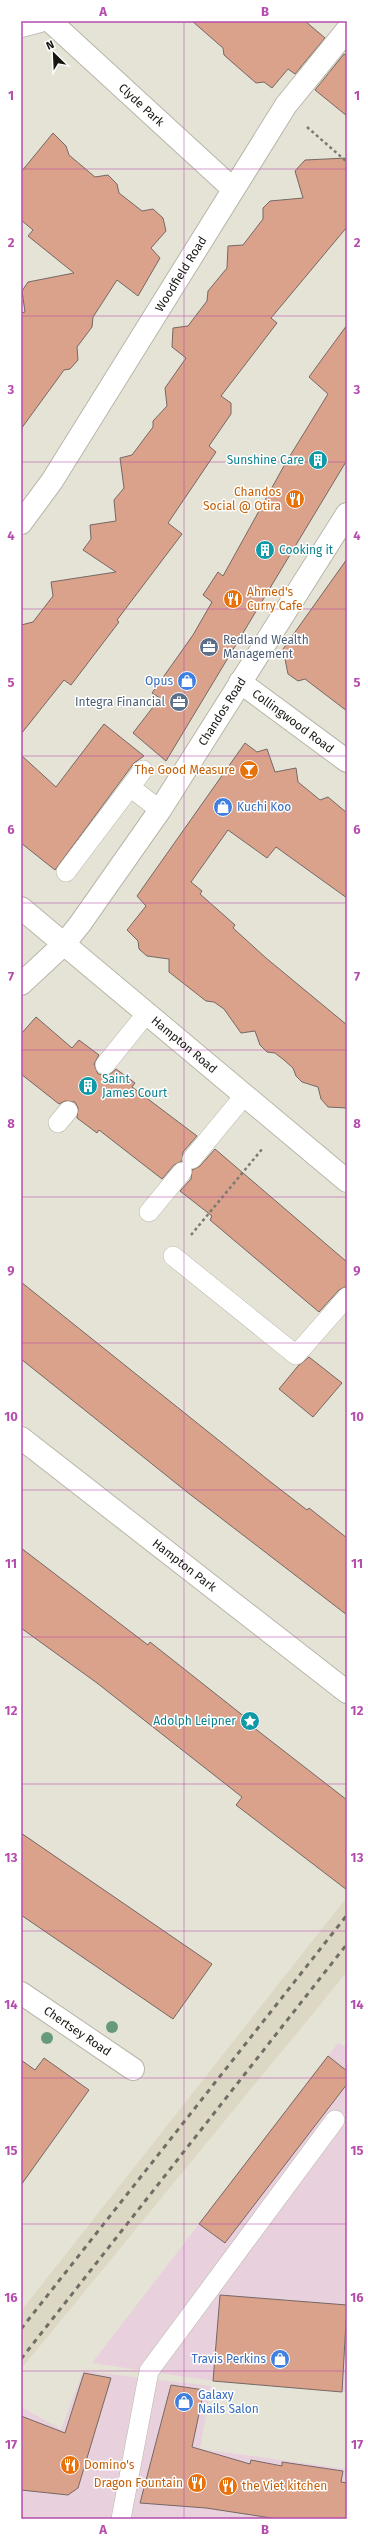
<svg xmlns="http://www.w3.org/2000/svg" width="368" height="2540" viewBox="0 0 368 2540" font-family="'Fira Sans',sans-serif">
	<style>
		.commercial { fill: #e8d1dd }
		.built { fill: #dcd8c4 }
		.building { fill: #daa18b; stroke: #756864 }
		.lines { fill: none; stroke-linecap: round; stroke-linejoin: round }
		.service-casing { stroke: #b8b6a9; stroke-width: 20 }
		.minor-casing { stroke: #b8b6a9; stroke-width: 24 }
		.path { stroke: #7b7a71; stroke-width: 2.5; stroke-dasharray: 3 3; stroke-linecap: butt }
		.service { stroke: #fff; stroke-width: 19 }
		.minor { stroke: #fff; stroke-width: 22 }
		.rail { stroke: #706f66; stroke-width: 3; stroke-dasharray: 5 5; stroke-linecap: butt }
		.tree { fill: #679a7d }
		.grid { fill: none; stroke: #b64cad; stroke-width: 1; stroke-opacity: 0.55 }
		.labels { text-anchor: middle; stroke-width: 3; stroke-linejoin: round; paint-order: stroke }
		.street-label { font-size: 12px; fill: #171712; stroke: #fff }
		.culture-label { font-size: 12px; fill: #0d838f; stroke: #fff; text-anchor: end }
		.food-label { font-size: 12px; fill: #c56008; stroke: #fff; text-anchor: end }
		.service-label { font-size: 12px; fill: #4e5e75; stroke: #fff; text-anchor: start }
		.shop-label { font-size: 12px; fill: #366cbe; stroke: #fff; text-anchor: end }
		.neatline { fill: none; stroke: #b64cad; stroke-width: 1.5 }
		.grid-label { font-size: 13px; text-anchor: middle; font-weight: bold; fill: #b64cad }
	</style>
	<rect width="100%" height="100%" fill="#e5e3d6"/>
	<path class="commercial" d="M338,2043L347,2047V2392L213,2381L92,2363Z
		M83,2371L211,2386L200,2449L347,2469V2519H21V2407L61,2429Z"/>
	<path class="built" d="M347,1897V1972L21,2369V2311Z"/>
	<path class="building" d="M192,21H305L325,38L295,74L288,69L272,88L264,82L256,83L233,63L224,55L223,48Z
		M344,54L347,56V116L315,90Z
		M53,133L66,146L69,155L95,177L108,175L117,184L119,193L142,211L153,209L163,218L166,231L151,248L160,258L138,296L117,280L93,317L92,327L77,347L78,360L70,369L64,370L21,429V313L25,312L22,291L28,282L74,273L28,236L33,230L21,220V172Z
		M347,158V227L271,318L277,323L221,396L231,403V414L209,446L216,452L168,523L182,534L117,620L119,622L71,685L64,680L21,734V625L33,622L53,596L51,582L116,572L83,550L91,539L90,525L116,521L114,500L124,488L120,458L132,455L153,427V421L167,406L165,388L186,358L172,347L173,328L188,326L197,314L207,301L208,291L227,268L228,246L243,245L263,219V208L270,201L303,198L295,171L305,160Z
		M347,325V460L166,761L133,733L160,698L152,693L193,635L212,602L203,595L218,572L223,576L285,464L328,394L309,377Z
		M347,559V711L305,679L298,681L288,674L283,649Z
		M104,724L144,756L134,763L55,870L21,843V755L56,787Z
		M245,743L257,752L267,749L275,772L296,768L298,782L320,800L328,797L347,813V898L276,847L267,858L228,830L191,882L202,891L200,894L235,925L233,928L266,958L347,1025V1108L328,1107L321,1099L318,1087L302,1082L296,1076L293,1068L284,1060L275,1053L267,1052L260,1045L255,1031L241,1033L224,1009L214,1002L206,1001L169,972V959L147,956L139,949L138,941L127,930L146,906L137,896Z
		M36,1017L72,1048L79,1040L99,1055L94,1064L98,1074L109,1075L116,1069L135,1083L132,1087L197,1136L183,1152L182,1161L174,1165L162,1179L99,1130L97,1133L77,1118L78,1108L75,1102L65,1101L59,1104L21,1074V1034Z
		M215,1149L347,1262V1286L339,1290L319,1312L210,1220L212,1216L180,1191L191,1179L192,1170L200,1166Z
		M21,1282L272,1483L307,1510L309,1508L347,1538V1615L187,1492L21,1359Z
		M309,1357L342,1383L313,1417L279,1389L298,1366Z
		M21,1548L148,1645L150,1642L255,1725L253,1727L347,1800V1890L236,1805L242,1797L97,1683L21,1628Z
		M21,1833L212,1964L173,2019L21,1915Z
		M328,2056L347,2071V2084L225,2243L199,2224Z
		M44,2058L89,2090L21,2185V2060L35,2070Z
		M220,2295L347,2305L342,2392L213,2381Z
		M84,2373L111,2378L78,2488L68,2495L21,2490V2416L65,2433Z
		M171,2385L204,2390L192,2447L250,2464L251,2460L282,2466V2462L343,2471L341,2482L347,2483V2519H278L206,2508L140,2503Z"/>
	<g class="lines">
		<g class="service-casing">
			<path id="service" d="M130,787L160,810
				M66,872L143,770
				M105,1065L146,1014
				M58,1123L68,1111
				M192,1159L244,1096
				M149,1212L182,1172
				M173,1256L296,1355L347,1297
				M121,2519L149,2371L335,2120"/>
		</g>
		<g class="minor-casing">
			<g id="minor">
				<path id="s1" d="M50,21L233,189"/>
				<path d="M21,26L40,21"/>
				<path id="s2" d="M21,523L52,481L286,105L347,30"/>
				<path id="s3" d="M240,682L347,761"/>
				<path id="s4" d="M21,908L347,1181"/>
				<path id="s5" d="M21,984L64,944L80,924L160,810L347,514"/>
				<path id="s6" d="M21,1438L347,1692"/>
				<path id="s7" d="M21,1993L133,2069"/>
			</g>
		</g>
		<path class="path" d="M307,127L347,162
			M191,1235L263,1148"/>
		<use href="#service" class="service"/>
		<use href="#minor" class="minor"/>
		<path class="rail" d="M21,2329L347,1915
			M21,2359L347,1944"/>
	</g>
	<g class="tree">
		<circle cx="112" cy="2027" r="6"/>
		<circle cx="47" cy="2038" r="6"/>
	</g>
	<path class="grid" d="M184,21V2519M21,169H347M21,316H347M21,462H347M21,609H347M21,756H347M21,903H347M21,1050H347M21,1197H347M21,1343H347M21,1490H347M21,1637H347M21,1784H347M21,1931H347M21,2078H347M21,2224H347M21,2371H347"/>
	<defs>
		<g id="building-disc" transform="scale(1)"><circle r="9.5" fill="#0f9aa8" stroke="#fff"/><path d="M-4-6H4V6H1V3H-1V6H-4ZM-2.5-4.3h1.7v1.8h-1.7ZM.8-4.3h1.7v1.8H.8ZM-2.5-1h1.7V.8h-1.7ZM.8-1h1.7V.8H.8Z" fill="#fff"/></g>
		<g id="restaurant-disc" transform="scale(1)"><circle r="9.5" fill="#e8710a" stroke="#fff"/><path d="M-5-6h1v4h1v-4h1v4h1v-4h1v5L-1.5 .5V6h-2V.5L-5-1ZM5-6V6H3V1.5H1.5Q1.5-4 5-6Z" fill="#fff"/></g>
		<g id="office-disc" transform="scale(1)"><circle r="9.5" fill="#5c6f8a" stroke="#fff"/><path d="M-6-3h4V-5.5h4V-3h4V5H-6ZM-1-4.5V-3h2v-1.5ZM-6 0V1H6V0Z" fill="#fff"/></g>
		<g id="shop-disc" transform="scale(1)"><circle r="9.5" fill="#3f7fe0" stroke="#fff"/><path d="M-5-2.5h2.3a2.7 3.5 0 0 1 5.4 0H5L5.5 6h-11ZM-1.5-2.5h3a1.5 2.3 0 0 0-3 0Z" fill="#fff"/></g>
		<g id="bar-disc" transform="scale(1)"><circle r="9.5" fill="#e8710a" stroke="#fff"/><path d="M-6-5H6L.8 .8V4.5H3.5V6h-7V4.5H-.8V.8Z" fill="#fff"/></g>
		<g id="sight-disc" transform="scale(1)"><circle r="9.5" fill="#0f9aa8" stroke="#fff"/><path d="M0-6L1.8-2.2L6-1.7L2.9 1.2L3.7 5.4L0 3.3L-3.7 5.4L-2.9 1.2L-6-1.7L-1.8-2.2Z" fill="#fff"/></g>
	</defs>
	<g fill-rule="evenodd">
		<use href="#building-disc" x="318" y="460"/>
		<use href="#restaurant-disc" x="295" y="499"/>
		<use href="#building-disc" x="265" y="550"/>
		<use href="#restaurant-disc" x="233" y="599"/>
		<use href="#office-disc" x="209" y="647"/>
		<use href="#shop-disc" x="187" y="681"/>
		<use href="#office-disc" x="179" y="702"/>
		<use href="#bar-disc" x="249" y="770"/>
		<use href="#shop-disc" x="223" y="807"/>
		<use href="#building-disc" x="88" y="1086"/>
		<use href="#sight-disc" x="250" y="1721"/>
		<use href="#shop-disc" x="280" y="2359"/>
		<use href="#shop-disc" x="184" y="2402"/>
		<use href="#restaurant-disc" x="70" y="2465"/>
		<use href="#restaurant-disc" x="197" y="2483"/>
		<use href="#restaurant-disc" x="228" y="2486"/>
	</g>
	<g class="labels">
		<g class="street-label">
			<text dy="4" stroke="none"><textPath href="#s1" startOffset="124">Clyde Park</textPath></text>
			<text dy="4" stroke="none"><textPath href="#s2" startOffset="296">Woodfield Road</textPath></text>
			<text dy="4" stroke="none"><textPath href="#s5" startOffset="340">Chandos Road</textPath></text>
			<text dy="4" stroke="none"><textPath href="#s3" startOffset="66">Collingwood Road</textPath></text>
			<text dy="4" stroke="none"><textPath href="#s4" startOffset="213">Hampton Road</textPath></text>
			<text dy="4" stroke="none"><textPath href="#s6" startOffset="207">Hampton Park</textPath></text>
			<text dy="4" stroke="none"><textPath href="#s7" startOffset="68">Chertsey Road</textPath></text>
		</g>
		<g class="culture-label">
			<text x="304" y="464">Sunshine Care</text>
			<text x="279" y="554" text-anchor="start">Cooking it</text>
			<text x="102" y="1083" text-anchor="start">Saint<tspan x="102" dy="14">James Court</tspan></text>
			<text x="236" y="1725">Adolph Leipner</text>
		</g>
		<g class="food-label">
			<text x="281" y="496">Chandos<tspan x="281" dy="14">Social @ Otira</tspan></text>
			<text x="247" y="596" text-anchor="start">Ahmed's<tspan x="247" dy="14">Curry Cafe</tspan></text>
			<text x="235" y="774">The Good Measure</text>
			<text x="84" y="2469" text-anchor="start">Domino's</text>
			<text x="183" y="2487">Dragon Fountain</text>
			<text x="242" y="2490" text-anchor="start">the Viet kitchen</text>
		</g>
		<g class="service-label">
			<text x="223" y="644">Redland Wealth<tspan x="223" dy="14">Management</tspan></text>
			<text x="165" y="706" text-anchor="end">Integra Financial</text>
		</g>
		<g class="shop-label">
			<text x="173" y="685">Opus</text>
			<text x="237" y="811" text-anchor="start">Kuchi Koo</text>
			<text x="266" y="2363">Travis Perkins</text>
			<text x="198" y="2399" text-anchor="start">Galaxy<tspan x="198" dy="14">Nails Salon</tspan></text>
		</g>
	</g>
	<rect width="368" height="2540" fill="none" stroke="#ffffff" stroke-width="44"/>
	<g transform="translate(54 54) rotate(336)" stroke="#ffffff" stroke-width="3" paint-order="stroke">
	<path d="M0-3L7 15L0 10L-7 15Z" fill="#171712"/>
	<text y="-6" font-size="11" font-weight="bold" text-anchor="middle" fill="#171712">N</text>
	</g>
	<rect x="22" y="22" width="324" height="2496" class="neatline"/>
	<g class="grid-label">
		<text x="103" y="16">A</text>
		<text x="265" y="16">B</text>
		<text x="11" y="100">1</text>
		<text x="357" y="100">1</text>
		<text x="11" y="247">2</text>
		<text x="357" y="247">2</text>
		<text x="11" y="394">3</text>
		<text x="357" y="394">3</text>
		<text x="11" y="540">4</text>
		<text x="357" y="540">4</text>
		<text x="11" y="687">5</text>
		<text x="357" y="687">5</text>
		<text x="11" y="834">6</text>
		<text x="357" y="834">6</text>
		<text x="11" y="981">7</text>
		<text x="357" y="981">7</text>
		<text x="11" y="1128">8</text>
		<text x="357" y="1128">8</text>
		<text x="11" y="1275">9</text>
		<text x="357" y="1275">9</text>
		<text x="11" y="1421">10</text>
		<text x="357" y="1421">10</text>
		<text x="11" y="1568">11</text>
		<text x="357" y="1568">11</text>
		<text x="11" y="1715">12</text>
		<text x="357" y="1715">12</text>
		<text x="11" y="1862">13</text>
		<text x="357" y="1862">13</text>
		<text x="11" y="2009">14</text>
		<text x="357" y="2009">14</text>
		<text x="11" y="2155">15</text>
		<text x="357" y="2155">15</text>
		<text x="11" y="2302">16</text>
		<text x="357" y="2302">16</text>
		<text x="11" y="2449">17</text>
		<text x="357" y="2449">17</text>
		<text x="103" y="2534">A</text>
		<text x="265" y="2534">B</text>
	</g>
</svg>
